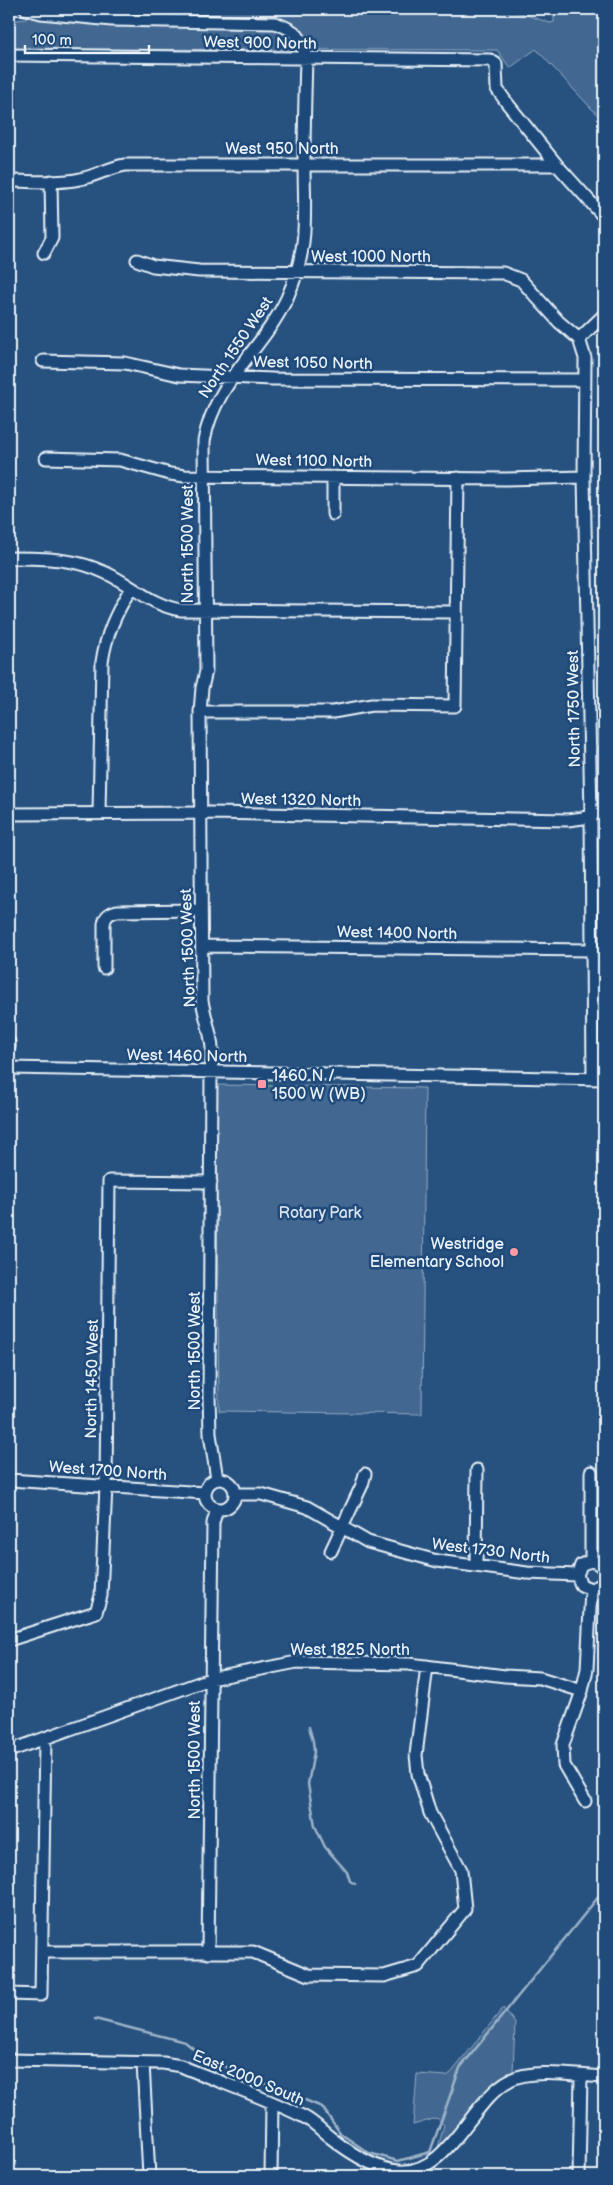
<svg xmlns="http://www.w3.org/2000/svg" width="613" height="2185" viewBox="0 0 613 2185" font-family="'Balsamiq Sans',sans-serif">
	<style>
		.green { fill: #436891; stroke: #96acc4 }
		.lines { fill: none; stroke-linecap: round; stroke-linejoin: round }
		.stream { stroke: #9db3c9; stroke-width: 2.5 }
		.minor-casing { stroke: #e8f1f8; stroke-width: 15 }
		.minor { stroke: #1f4a7a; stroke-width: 11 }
		.poi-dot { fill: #ff9aa2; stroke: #1f4a7a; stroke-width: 2 }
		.labels { text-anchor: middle; stroke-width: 5; stroke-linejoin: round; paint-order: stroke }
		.street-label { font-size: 16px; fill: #e8f1f8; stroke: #1f4a7a }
		.poi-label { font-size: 16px; fill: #e8f1f8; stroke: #1f4a7a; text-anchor: start }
		.park-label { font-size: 16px; fill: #d8e3ee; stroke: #1f4a7a }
	</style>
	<rect width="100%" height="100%" fill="#27517f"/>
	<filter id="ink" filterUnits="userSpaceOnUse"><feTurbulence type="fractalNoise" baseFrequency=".02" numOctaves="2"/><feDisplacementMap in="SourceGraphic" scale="10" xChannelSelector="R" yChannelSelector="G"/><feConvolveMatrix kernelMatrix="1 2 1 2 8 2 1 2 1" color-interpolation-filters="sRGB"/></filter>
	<g filter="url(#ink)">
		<path class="green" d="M24,9H484L521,13L550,23L554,22V9H604V122L536,49L510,68L497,50L9,49V21L26,19Z
			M216,1085L425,1088L422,1414L219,1411Z
			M503,2008L515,2023L513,2072L438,2147L444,2125L437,2118L413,2125L417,2074L447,2076L452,2072Z"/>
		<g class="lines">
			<path class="stream" d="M309,1727L313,1741L314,1752L308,1784L315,1826L325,1847L347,1872L350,1881L355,1884
				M95,2019L185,2042L203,2056L251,2078L322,2107L341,2134L369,2153L398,2161L430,2152L460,2068L604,1890"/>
			<g class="minor-casing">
				<path id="minor" d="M26,9L41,13L112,20L275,23C298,31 301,35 306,59C305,93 304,127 304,161C304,214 310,247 287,298C262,351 215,381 204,441L206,671L202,688L200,712L202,1001C208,1031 215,1040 211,1072L209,1396L210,1434L217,1479
					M9,55L490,60L496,64L497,89L507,103L557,165L604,217
					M9,181C32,181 57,184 80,179C96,176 108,168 125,165H557
					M44,253L52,238L51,181
					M137,260L153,266L199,271L503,273L521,280L559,322L579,339
					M579,339L585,358L584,477L591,815L593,1078
					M579,339L604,315
					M43,361L125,363L179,375L273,379L584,380
					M46,458L120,460L170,474L185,476L506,479L584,477
					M333,514V477
					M9,558C43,558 75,558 106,573C132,585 152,606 181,610L456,612
					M200,712H333L372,705L455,706L458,478
					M99,813L102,662C106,634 116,613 131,588
					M9,814L212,813L568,820L583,818L604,810
					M202,946L592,950
					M104,968V924C105,916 109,913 117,911L201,910
					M9,1042V1047
					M9,1068L604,1079
					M591,1472V1561
					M205 1494a15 15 0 1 1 30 0a15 15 0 1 1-30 0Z
					M9,1480L205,1493
					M235,1494H261L307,1507L368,1542L437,1561L527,1573L577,1575
					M331,1551L362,1485L365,1474
					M476,1566L477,1470
					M604,1570C598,1561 591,1559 581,1565L577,1575L581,1585L591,1589L601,1585L604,1580
					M9,1640L96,1612L101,1596L106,1486L109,1181L211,1182
					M9,1751L210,1679L297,1662L409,1664L505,1676L540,1678L582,1691
					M585,1801L564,1765L563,1745L582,1691L587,1669L591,1589
					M42,1952H253L309,1975L384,1976L418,1966L465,1909L461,1870L430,1813L418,1774L416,1755L427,1666
					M208,1953L213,1523L217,1509
					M9,1994L41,1995L45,1739
					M9,2060L163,2063L181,2066C222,2083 264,2097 304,2117C314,2122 322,2131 331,2138C350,2153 374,2169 399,2171C449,2175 471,2100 510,2080C532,2068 579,2076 604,2077
					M143,2063L149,2176
					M271,2176L272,2103
					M579,2176L581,2076"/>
			</g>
			<use href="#minor" class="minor"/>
		</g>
	</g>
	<g class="poi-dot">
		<rect x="257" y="1079" width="10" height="10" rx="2.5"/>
		<circle cx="514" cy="1252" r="5"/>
	</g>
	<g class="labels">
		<g class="street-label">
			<text transform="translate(260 42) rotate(1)" y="6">West 900 North</text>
			<text x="282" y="154">West 950 North</text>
			<text x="371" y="262">West 1000 North</text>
			<text transform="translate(235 347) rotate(-56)" y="6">North 1550 West</text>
			<text transform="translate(313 362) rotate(1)" y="6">West 1050 North</text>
			<text transform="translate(314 460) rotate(1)" y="6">West 1100 North</text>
			<text transform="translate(187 544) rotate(-90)" y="6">North 1500 West</text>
			<text transform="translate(573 709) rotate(-91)" y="6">North 1750 West</text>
			<text transform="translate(301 799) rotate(1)" y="6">West 1320 North</text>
			<text transform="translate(397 932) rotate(1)" y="6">West 1400 North</text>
			<text transform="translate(187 948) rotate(-92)" y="6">North 1500 West</text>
			<text transform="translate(187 1055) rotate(1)" y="6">West 1460 North</text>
			<text transform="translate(194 1351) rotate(-90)" y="6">North 1500 West</text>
			<text transform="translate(91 1379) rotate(-89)" y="6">North 1450 West</text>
			<text transform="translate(108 1470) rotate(4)" y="6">West 1700 North</text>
			<text transform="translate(491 1550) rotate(7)" y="6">West 1730 North</text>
			<text x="350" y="1655">West 1825 North</text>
			<text transform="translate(194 1760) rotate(-90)" y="6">North 1500 West</text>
			<text transform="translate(249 2077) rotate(23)" y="6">East 2000 South</text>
		</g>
		<g class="poi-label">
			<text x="272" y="1081">1460 N /<tspan x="272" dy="18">1500 W (WB)</tspan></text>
			<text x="504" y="1249" text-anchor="end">Westridge<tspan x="504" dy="18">Elementary School</tspan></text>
		</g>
		<g class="park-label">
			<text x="320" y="1218">Rotary Park</text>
		</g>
	</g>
	<rect width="613" height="2185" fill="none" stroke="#1f4a7a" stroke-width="30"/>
	<rect x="15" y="15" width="583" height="2155" fill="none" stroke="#e8f1f8" stroke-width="2" filter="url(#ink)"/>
	<path d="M25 45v8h124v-8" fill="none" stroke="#e8f1f8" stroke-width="2.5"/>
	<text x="32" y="45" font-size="15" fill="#e8f1f8" stroke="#1f4a7a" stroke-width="4" paint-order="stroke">100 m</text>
</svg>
